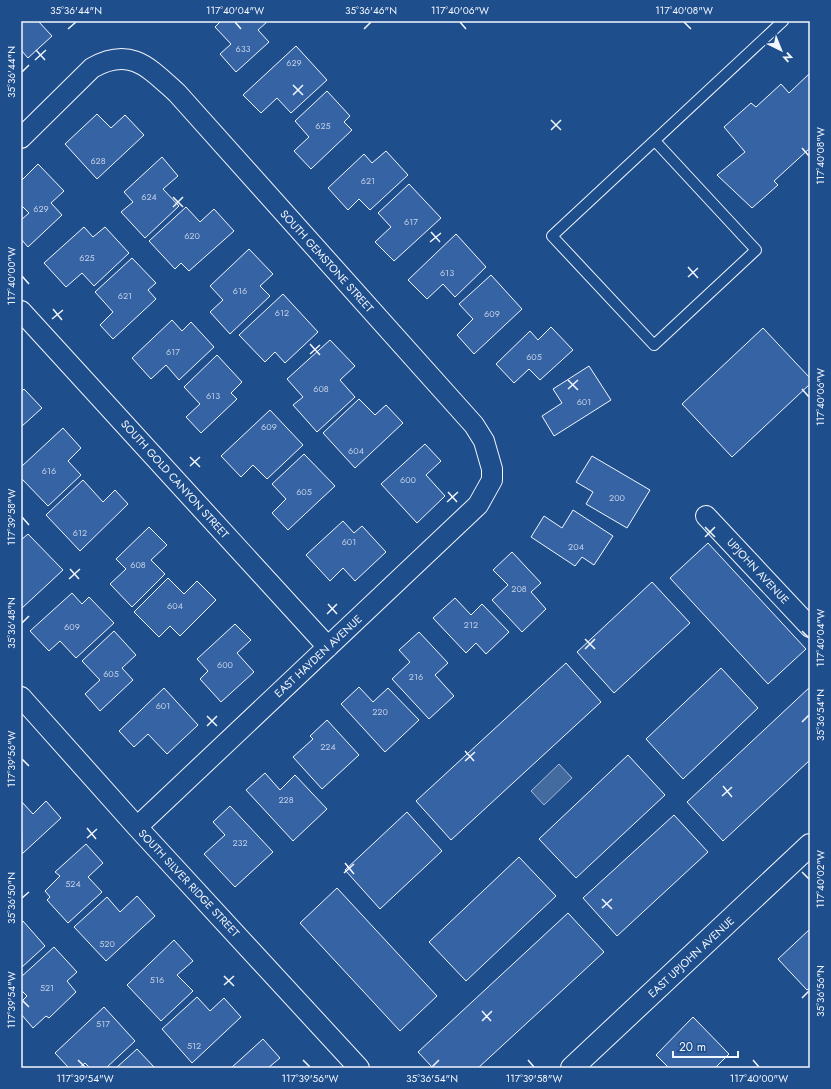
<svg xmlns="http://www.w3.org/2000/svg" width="831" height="1089" viewBox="0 0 831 1089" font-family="Jost,sans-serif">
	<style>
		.water { fill: #446ba0; stroke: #a8bbd7 }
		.building { fill: #3563a3; stroke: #f2f6ff }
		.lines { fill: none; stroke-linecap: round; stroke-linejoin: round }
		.lane-casing { stroke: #f2f6ff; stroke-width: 12 }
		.street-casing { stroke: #f2f6ff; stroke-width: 22 }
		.secondary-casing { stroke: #f2f6ff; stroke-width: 24 }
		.lane { stroke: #1f4e8c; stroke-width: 10 }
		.street { stroke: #1f4e8c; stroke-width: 20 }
		.secondary { stroke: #1f4e8c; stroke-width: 22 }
		.ticks { fill: none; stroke: #f2f6ff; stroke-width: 1.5 }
		.labels { text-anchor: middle; stroke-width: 3; stroke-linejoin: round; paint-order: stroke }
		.number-label { font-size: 9px; fill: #c3d1e8 }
		.street-label { font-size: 11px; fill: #f2f6ff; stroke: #1f4e8c }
		.neatline { fill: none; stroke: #f2f6ff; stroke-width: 1.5 }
		.ticks-label { font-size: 10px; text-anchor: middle; fill: #f2f6ff }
	</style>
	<rect width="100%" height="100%" fill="#1f4e8c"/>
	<path class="water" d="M559,764L572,778L544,805L531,791Z"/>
	<path class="building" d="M21,21H38L52,36L28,58L21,50Z
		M221,21H268L258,30L269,42L236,72L220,54L231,44L215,27Z
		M296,46L327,80L291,113L277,98L261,113L243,95Z
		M810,73V148L774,181L778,185L752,208L717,175L745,152L724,127L751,103L756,107L781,84L789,93Z
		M327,91L350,116L344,122L352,130L311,169L294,151L309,137L295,121Z
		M97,114L111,128L125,115L144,135L97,179L65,144Z
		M386,151L408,175L370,210L359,199L348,210L328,188L364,154L372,163Z
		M162,157L178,176L163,189L179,206L145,238L121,212L133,202L124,192Z
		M38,164L64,191L51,203L62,215L28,247L21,239V220L29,213L21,205V181Z
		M409,184L441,218L394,261L375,242L391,227L378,213Z
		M186,207L200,222L214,209L234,231L189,271L181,263L175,269L149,241Z
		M84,227L93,237L105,227L129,253L94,286L82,273L66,287L44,263Z
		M456,234L486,267L455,297L443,284L427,299L408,280Z
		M249,249L273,274L260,286L270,296L230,334L210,312L223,300L210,286Z
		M132,258L156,283L148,290L156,299L113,339L100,325L113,312L95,292Z
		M491,275L522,309L474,354L457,335L473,319L459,304Z
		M283,294L318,332L285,363L275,352L265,362L239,335Z
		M172,320L182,331L191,322L214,347L179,380L166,365L151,379L132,358Z
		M551,327L573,350L540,380L529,369L514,383L496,364L530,331L538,340Z
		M763,328L810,378V384L732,457L682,404Z
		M330,340L355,366L340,380L355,397L317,432L293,405L303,397L287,379Z
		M217,355L242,382L231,393L237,399L201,433L186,417L200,404L184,387Z
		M589,366L611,400L554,436L542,416L562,403L553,389Z
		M24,389L42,408L21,427V392Z
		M359,399L375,415L386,405L403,423L355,468L323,433Z
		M270,410L303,445L267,479L253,465L241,477L221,456Z
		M63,428L81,448L68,461L81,475L48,506L21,478V467Z
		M425,444L441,461L426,475L445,496L417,523L381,484Z
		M304,454L335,486L288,530L272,513L286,499L272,484Z
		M592,456L650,490L627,528L586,504L593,492L576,482Z
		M83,480L103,502L115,490L128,504L80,551L46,515Z
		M573,510L613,536L594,565L582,557L575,566L531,537L544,516L562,528Z
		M343,521L354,533L362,526L386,552L355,581L343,568L330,581L306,555Z
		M149,527L167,545L151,560L165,574L132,607L110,584L126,569L116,559Z
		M28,534L63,570L21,609V540Z
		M708,543L806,649L768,684L670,578Z
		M512,552L541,583L531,592L546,609L522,632L492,600L508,585L493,570Z
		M168,578L184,594L197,581L216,600L180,636L170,626L159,637L134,612Z
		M652,582L690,623L614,693L577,652Z
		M72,593L82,604L89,597L114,623L76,658L60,641L49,651L30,631Z
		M455,598L471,615L482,604L509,632L486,654L476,643L466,653L433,618Z
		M235,624L251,640L237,653L254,672L221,702L200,679L208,671L197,659Z
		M114,631L136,655L122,668L133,680L100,711L85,694L100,680L82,661Z
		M419,632L448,663L435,675L454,696L429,719L392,679L410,662L399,650Z
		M566,663L601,702L451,840L416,801Z
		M721,668L758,708L683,779L646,739Z
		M359,687L373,702L388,688L419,720L385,752L341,704Z
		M810,687V760L723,841L687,802Z
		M164,688L198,725L167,754L148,734L134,747L119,731Z
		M327,720L359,755L322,789L293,757L313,739L310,736Z
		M628,755L665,795L576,878L539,839Z
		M265,773L280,790L295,775L327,809L293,841L246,790Z
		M21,801L33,814L46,801L61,818L22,854Z
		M230,806L273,852L235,887L204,854L225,835L213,822Z
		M407,812L442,851L380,909L345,870Z
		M674,815L708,852L617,936L583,898Z
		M86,844L103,863L88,877L102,892L68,923L47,900L50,897L45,891L60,876L55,872Z
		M519,857L556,896L466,981L429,942Z
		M337,888L437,996L400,1031L300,923Z
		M137,896L155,916L106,961L74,927L107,897L120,912Z
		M568,913L604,952L478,1068H433L418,1052Z
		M23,921L45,946L21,968V923Z
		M810,929V988L807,990L778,959Z
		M174,940L193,961L177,975L193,991L161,1021L127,985Z
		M54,947L77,972L67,981L76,992L49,1018L46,1016L33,1028L21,1014V1002L27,996L21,990V977Z
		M197,997L210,1011L224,998L241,1017L192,1063L162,1029Z
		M104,1007L135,1041L106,1068H90L85,1063L79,1068H69L55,1053Z
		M693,1017L729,1054L715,1068H669L656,1055Z
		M263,1039L280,1058L268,1068H231Z
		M137,1049L155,1068H116Z"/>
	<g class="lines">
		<g class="lane-casing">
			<path id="lane" d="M655,141L756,250L654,345L552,236L783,21"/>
		</g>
		<g class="street-casing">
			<path id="street" d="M21,138L92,68C131,46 149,68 177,93L474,425L484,441L492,469V480L478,505L137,827
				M21,311L328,647
				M706,516L810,627
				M21,697L137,827L359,1068"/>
		</g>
		<g class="secondary-casing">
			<path id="secondary" d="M572,1068L810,845"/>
		</g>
		<use href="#lane" class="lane"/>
		<use href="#street" class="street"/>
		<use href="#secondary" class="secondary"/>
	</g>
	<path class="ticks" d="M235,22L241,29M460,22L466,29M684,22L691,29M68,29L76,22M364,29L371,22M36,50L45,60M35,60L46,50M22,72L29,65M293,85L303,95M293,95L303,85M551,120L561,130M551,130L561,120M802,148L809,156M173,197L183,207M173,207L183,197M431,232L440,242M430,242L441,233M688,267L698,278M22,276L29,284M688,277L698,268M53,309L62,320M52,319L63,310M310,344L320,355M310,354L320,345M568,380L578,390M568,389L578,380M802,389L809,397M190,457L200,467M190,466L200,457M448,492L457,502M447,502L458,492M22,517L29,525M705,527L715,537M705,537L715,527M70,569L79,579M69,579L80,569M328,604L337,614M327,614L337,604M22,623L29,616M802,631L809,638M585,639L595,649M585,649L595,639M207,716L217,726M802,722L809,715M207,726L217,716M465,751L474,761M22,759L29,766M465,761L475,752M723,786L732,797M722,796L732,787M87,828L96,839M87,838L97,829M345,863L354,874M802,872L809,879M344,873L354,864M22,898L29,892M602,899L612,909M602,908L612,899M224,976L234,986M224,985L234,976M802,998L809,991M22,1000L29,1007M482,1011L491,1021M482,1021L492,1011M78,1060L85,1067M303,1060L310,1067M528,1060L534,1067M753,1060L759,1067M432,1067L439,1060"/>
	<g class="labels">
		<g class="number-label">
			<text x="243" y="52">633</text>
			<text x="294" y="66">629</text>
			<text x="323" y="129">625</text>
			<text x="98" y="164">628</text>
			<text x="368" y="184">621</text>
			<text x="149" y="200">624</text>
			<text x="41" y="212">629</text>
			<text x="411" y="225">617</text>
			<text x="192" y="239">620</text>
			<text x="87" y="261">625</text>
			<text x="447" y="276">613</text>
			<text x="240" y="294">616</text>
			<text x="125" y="299">621</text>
			<text x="282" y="316">612</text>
			<text x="492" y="317">609</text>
			<text x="173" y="355">617</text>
			<text x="534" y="360">605</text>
			<text x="321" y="392">608</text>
			<text x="213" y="399">613</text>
			<text x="584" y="405">601</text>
			<text x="269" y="430">609</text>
			<text x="356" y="454">604</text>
			<text x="49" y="474">616</text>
			<text x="408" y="483">600</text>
			<text x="304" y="495">605</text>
			<text x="617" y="501">200</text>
			<text x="80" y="536">612</text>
			<text x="349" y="545">601</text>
			<text x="576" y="550">204</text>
			<text x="138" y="568">608</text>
			<text x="519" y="592">208</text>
			<text x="175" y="609">604</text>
			<text x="471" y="628">212</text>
			<text x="72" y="630">609</text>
			<text x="225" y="668">600</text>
			<text x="111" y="677">605</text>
			<text x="416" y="680">216</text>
			<text x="163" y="709">601</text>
			<text x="380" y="715">220</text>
			<text x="328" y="750">224</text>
			<text x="286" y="803">228</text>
			<text x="240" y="846">232</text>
			<text x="73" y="887">524</text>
			<text x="107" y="947">520</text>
			<text x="157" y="983">516</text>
			<text x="47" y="991">521</text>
			<text x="103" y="1027">517</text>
			<text x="194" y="1049">512</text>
		</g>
		<g class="street-label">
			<text transform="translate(327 261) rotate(48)" y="4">SOUTH GEMSTONE STREET</text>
			<text transform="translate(175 479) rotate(48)" y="4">SOUTH GOLD CANYON STREET</text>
			<text transform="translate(758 571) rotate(47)" y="4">UPJOHN AVENUE</text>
			<text transform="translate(318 656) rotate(-43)" y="4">EAST HAYDEN AVENUE</text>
			<text transform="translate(189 883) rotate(47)" y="4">SOUTH SILVER RIDGE STREET</text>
			<text transform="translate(691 957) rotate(-43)" y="4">EAST UPJOHN AVENUE</text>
		</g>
	</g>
	<rect width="831" height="1089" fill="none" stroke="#1f4e8c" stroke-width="44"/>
	<g transform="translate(781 50) rotate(137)" stroke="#1f4e8c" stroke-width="3" paint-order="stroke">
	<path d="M0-3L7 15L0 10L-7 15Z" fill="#f2f6ff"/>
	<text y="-6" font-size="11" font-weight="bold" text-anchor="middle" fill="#f2f6ff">N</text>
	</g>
	<path d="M673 1051v6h65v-6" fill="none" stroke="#f2f6ff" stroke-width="2"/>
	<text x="679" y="1051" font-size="12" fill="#f2f6ff" stroke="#1f4e8c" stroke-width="3" paint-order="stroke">20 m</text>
	<rect x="22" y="22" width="787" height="1045" class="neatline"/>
	<g class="ticks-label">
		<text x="76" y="14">35°36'44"N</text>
		<text x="235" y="14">117°40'04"W</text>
		<text x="371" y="14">35°36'46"N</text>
		<text x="460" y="14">117°40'06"W</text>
		<text x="684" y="14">117°40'08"W</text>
		<text transform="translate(11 72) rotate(-90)" y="4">35°36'44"N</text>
		<text transform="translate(820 156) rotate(-90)" y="4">117°40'08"W</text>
		<text transform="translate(11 276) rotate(-90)" y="4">117°40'00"W</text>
		<text transform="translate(820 397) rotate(-90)" y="4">117°40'06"W</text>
		<text transform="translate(11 517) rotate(-90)" y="4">117°39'58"W</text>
		<text transform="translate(11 623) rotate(-90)" y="4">35°36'48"N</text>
		<text transform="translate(820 638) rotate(-90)" y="4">117°40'04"W</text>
		<text transform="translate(820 715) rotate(-90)" y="4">35°36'54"N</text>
		<text transform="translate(11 759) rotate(-90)" y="4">117°39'56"W</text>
		<text transform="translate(820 879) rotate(-90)" y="4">117°40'02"W</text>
		<text transform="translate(11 898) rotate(-90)" y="4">35°36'50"N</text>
		<text transform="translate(820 991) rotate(-90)" y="4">35°36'56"N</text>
		<text transform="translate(11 1000) rotate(-90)" y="4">117°39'54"W</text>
		<text x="85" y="1082">117°39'54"W</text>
		<text x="310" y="1082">117°39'56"W</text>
		<text x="432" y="1082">35°36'54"N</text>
		<text x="534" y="1082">117°39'58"W</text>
		<text x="759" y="1082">117°40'00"W</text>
	</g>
</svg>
